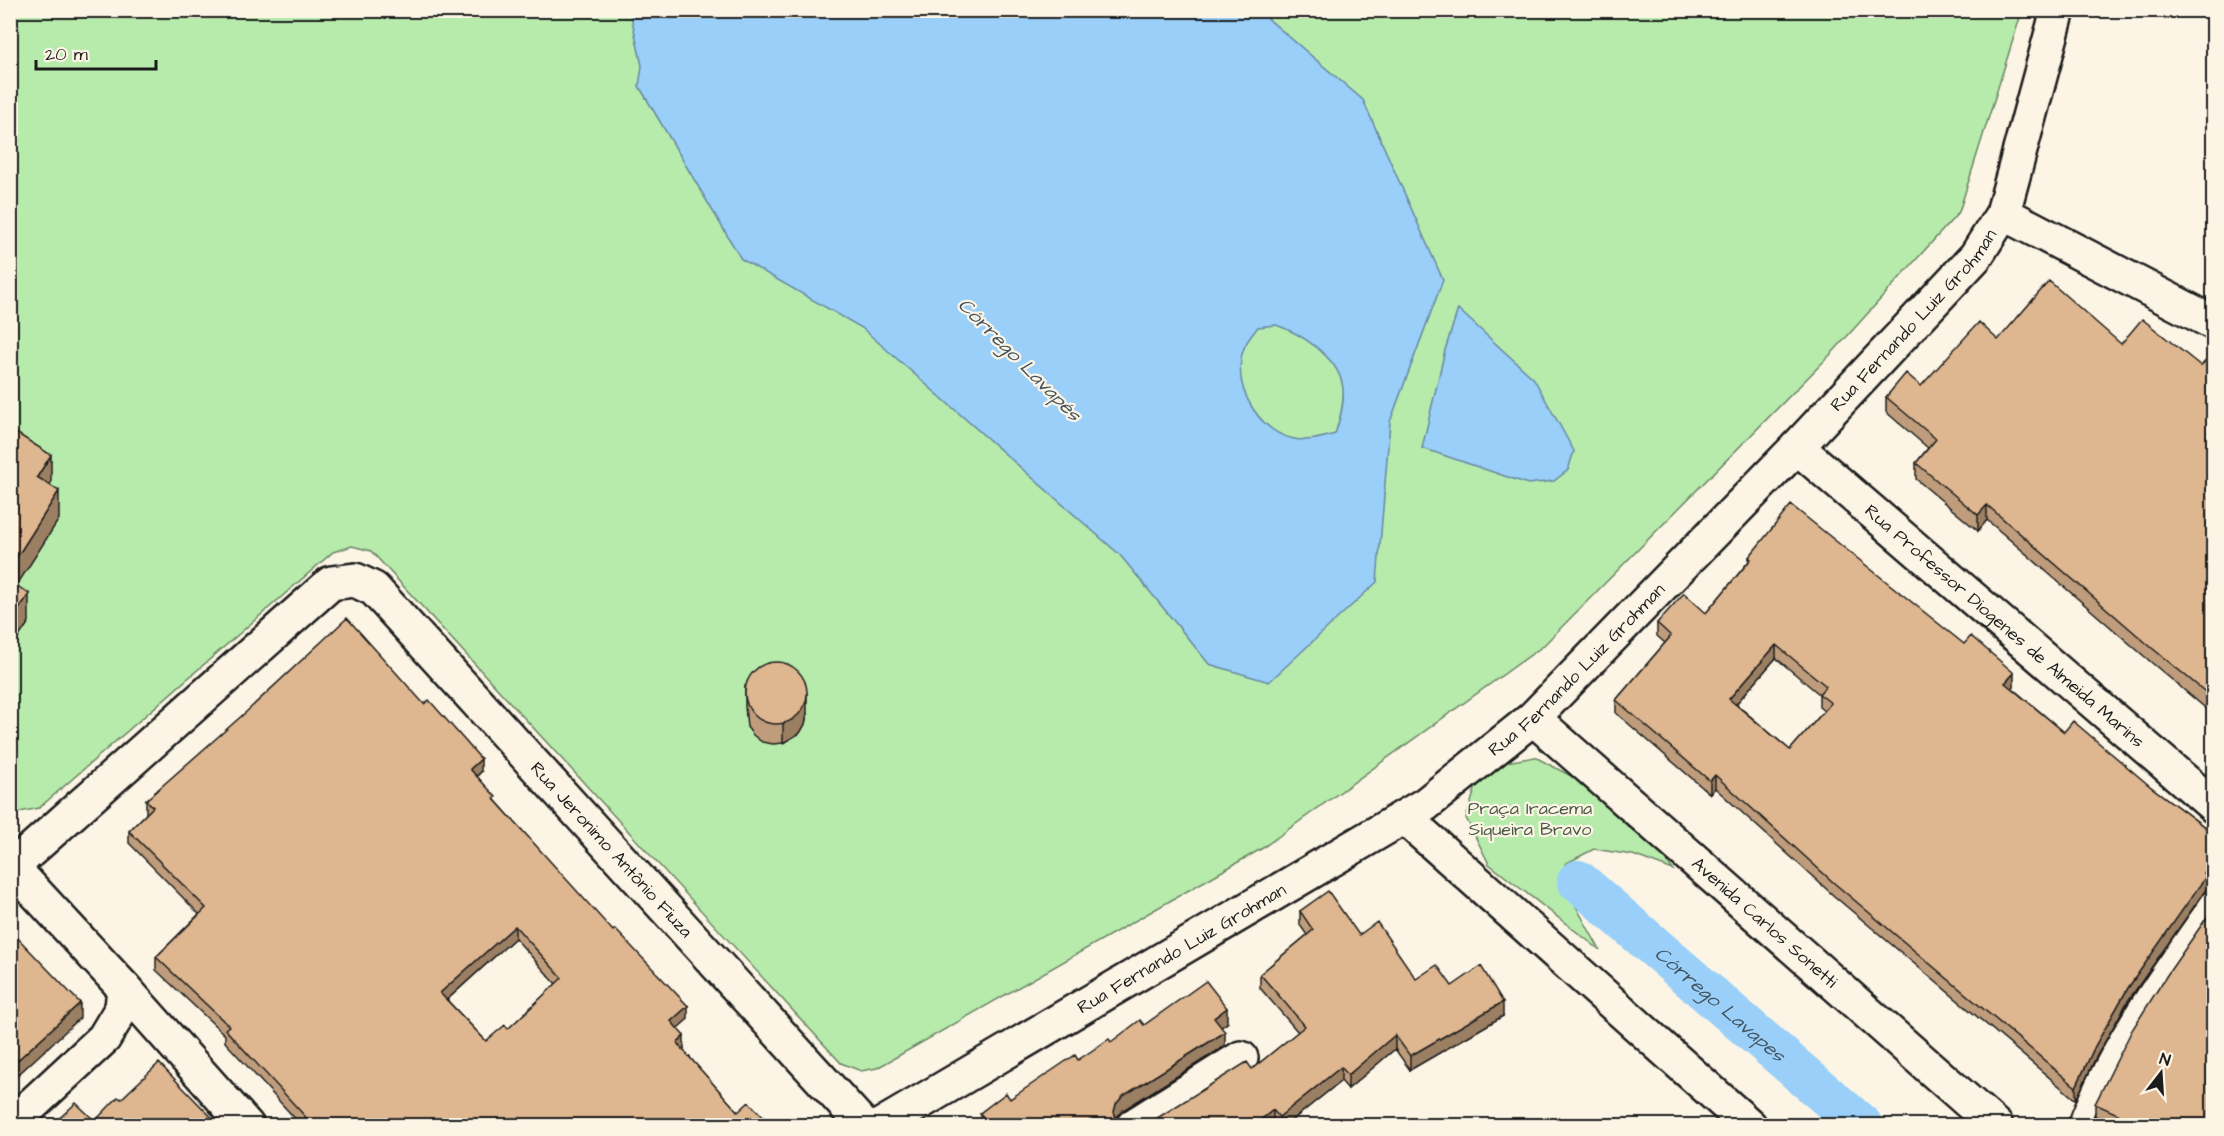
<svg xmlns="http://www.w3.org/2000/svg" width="2224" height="1136" viewBox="0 0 2224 1136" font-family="'Architects Daughter',sans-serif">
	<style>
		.green { fill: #b7ebac; stroke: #6a8464; stroke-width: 1.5 }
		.water { fill: #99cff8; stroke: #6787a0; stroke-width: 1.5; fill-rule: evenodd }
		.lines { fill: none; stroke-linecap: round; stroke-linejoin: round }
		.canal { stroke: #99cff8; stroke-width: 42 }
		.service-casing { stroke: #1c1c1c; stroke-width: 24 }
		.minor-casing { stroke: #1c1c1c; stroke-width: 38 }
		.tertiary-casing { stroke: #1c1c1c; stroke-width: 38 }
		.secondary-casing { stroke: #1c1c1c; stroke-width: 38 }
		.service { stroke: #fcf5e5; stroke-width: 20 }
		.minor { stroke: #fcf5e5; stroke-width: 33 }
		.tertiary { stroke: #fcf5e5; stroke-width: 33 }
		.secondary { stroke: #fcf5e5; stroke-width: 33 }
		.wall { fill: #bf9d7b; stroke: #1c1c1c; stroke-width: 1.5; fill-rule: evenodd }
		.shaded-wall { fill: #9b7f64; stroke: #1c1c1c; stroke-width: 1.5 }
		.building { fill: #deb68f; stroke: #1c1c1c; stroke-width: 1.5; fill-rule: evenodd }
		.labels { text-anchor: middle; stroke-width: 4.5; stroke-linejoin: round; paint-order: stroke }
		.street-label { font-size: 18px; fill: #1c1c1c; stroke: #fcf5e5 }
		.park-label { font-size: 18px; fill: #4a5a47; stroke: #fcf5e5 }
		.water-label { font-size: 20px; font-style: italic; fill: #42525e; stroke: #fcf5e5 }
	</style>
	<rect width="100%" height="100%" fill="#fcf5e5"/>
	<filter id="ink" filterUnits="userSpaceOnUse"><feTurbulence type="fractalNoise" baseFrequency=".0167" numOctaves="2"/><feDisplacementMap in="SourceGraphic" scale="12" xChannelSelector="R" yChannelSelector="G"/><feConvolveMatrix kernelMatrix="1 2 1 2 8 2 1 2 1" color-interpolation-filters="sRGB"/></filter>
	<g filter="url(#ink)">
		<path class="green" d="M10,11H2022L1959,212L1833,352L1543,646L1261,849L877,1068L861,1071L841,1063L371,551L352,546L333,552L39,808L20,812L11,806Z
			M1535,757L1590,786L1662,854L1673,870L1633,855L1594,849L1565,864L1573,901L1600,950L1489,864L1466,818L1477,783L1501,763Z"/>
		<path class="water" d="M630,11H1259L1363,100L1443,280L1390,422L1377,582L1269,682L1209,664L1120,555L862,328L741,259L639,86L642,66ZM1276,325C1300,333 1336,356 1342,383C1346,399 1340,419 1335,434C1321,438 1308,442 1294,439C1261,432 1236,393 1241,360C1242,347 1250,337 1258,327Z
			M1458,309L1534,379L1574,451L1568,470L1554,481L1528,484L1422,448L1445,350Z"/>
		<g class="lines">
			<path class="canal" id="s1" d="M1578,881L1862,1126"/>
			<g class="service-casing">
				<path id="service" d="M2078,1126C2109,1042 2163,971 2214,898"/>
			</g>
			<g class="minor-casing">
				<g id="minor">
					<path d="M2003,213L2214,323"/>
					<path id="s2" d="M1797,447L2214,806"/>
					<path d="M10,865L124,988L247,1126"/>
					<path id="s3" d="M12,867L331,583L355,580L374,589L864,1126"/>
					<path d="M10,1125L104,1038L122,1008L124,988"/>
					<path d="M1133,1126L1241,1058"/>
				</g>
			</g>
			<g class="tertiary-casing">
				<g id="tertiary">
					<path id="s4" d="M1533,718L1996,1126"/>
					<path d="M1404,817L1750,1126"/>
				</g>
			</g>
			<g class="secondary-casing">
				<g id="secondary">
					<path id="s5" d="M880,1126L1426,804L1533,718L1797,447L1976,256L2003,213L2058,10"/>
				</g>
			</g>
			<use href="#service" class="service"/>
			<use href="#minor" class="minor"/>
			<use href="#tertiary" class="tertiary"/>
			<use href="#secondary" class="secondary"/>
		</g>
		<path class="wall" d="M1998,340L2121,344L2201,366L2214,363V711L2211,709L2209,711L2152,663L1987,520L1978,531L1916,479V463L1928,448L1886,412V397L1921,386Z
			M1749,557L2014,686L2012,688L2064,732L2151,787L2214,834V874L2207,882V888L2128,1001L2095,1059L2076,1100L1834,896L1715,788L1710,794L1616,713V700L1665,643L1657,636V623L1706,613L1749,561ZM1776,658L1819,694V707L1824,711L1790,750L1736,704Z
			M745,686L807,714L805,724L800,733L783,743L773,744L762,742L753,735L747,727L745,706Z
			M481,772L477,776L496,801L688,1019L677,1028L684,1049L683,1050L738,1112L770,1125H301L225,1042V1035L156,970V957L199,914L129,843V831L146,814V800ZM515,938L556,984L508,1029L486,1041L447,1000Z
			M1300,911L1359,935L1416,979L1452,986L1503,1016L1410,1070L1395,1049L1348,1089L1341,1081L1286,1125H1274L1252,1069L1298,1032L1260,988V974L1307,935L1300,925Z
			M1227,1023L1221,1027L1225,1046L1123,1110L1116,1118L1117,1121L1122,1125H980V1113L1010,1099L1078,1060L1144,1025Z
			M2095,1104L2214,1125H2116L2095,1116Z"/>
		<path class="shaded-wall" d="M51,455V483L37,505V477Z
			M59,491V519L10,596V568Z
			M1987,505V520L1978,531V515Z
			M29,594V622L10,650V622Z
			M1776,645V658L1729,712V699Z
			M2014,673V686L2005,696V683Z
			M2211,693V709L2209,711V695Z
			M807,694V714L805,724L800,733L783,743V724Z
			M481,759V772L470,782V769Z
			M1715,775V788L1710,794V781Z
			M2214,861V874L2207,882V888L2128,1001L2095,1059L2076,1100V1087L2095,1046L2128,988L2204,873Z
			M515,926V938L440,1006V993Z
			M1503,1002V1016L1410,1070V1056Z
			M80,1003V1018L10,1082V1067Z
			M688,1006V1019L671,1034V1021Z
			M1227,1008V1023L1214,1032V1018Z
			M1225,1032V1046L1123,1110L1116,1118L1114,1112L1116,1104L1123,1096Z
			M1395,1035V1049L1348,1089V1075Z
			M684,1036V1049L677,1056V1043Z
			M1341,1067V1081L1286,1125H1279V1117Z
			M1273,1110V1124L1271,1125H1254Z"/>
		<path class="building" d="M2049,281L2121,344L2142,319L2201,366L2208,358L2214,363V695L2211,693L2209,695L2152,648L1987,505L1978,515L1916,463L1936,439L1886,397L1906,373L1921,386L1979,322L1998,340Z
			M10,429L51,455L37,477L59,491L10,568Z
			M1791,505L1964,644L1971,636L1993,655L2014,673L2005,683L2064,732L2073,721L2151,787L2214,834V861L2204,873L2207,875L2128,988L2095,1046L2076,1087L1834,883L1715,775L1710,781L1616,700L1671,636L1657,623L1684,593L1706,613L1751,559L1749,557ZM1776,645L1826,686L1819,694L1831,703L1790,750L1729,699Z
			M10,581L29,594L10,622Z
			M347,618L424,704L429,700L481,759L470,769L496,797L494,799L613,931L615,929L688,1006L671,1021L684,1036L677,1043L738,1112L749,1102L770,1124L768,1125H313L225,1029L229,1026L156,957L206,908L129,831L153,807L146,800L245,713ZM515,926L562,978L508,1029L505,1025L486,1041L440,993Z
			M745 693a31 31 0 1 1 62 0a31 31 0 1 1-62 0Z
			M1328,891L1359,935L1377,922L1416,979L1437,965L1452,986L1481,966L1503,1002L1410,1056L1395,1035L1348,1075L1341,1067L1279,1117L1273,1110L1254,1125H1146L1247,1062L1252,1069L1305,1026L1260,974L1313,930L1300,911Z
			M2214,907V1028L2211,1031L2214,1033V1125H2142L2095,1104L2132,1030L2167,975Z
			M10,930L80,1003L10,1067Z
			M1206,981L1227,1008L1214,1018L1225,1032L1123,1096L1116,1104L1114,1112L1117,1121L1122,1125H989L980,1113L1006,1093L1010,1099L1075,1055L1078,1060L1109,1039L1111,1042L1140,1020L1144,1025Z
			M159,1063L219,1125H52L76,1103L95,1121L118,1097L121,1099Z"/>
	</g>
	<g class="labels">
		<g class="street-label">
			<text dy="6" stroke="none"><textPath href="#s5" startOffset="1322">Rua Fernando Luiz Grohman</textPath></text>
			<text dy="6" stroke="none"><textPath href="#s2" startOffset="274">Rua Professor Diogenes de Almeida Marins</textPath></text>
			<text dy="6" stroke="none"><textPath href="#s5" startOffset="836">Rua Fernando Luiz Grohman</textPath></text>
			<text dy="6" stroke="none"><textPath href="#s3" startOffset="825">Rua Jeronimo Antônio Fiuza</textPath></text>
			<text dy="6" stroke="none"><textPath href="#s4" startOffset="309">Avenida Carlos Sonetti</textPath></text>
			<text dy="6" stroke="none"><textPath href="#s5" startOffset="350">Rua Fernando Luiz Grohman</textPath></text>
		</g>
		<g class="park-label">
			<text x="1530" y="814">Praça Iracema<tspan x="1530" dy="21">Siqueira Bravo</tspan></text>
		</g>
		<g class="water-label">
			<text transform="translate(1020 359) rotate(45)" y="7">Córrego Lavapés</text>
			<text dy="7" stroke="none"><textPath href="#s1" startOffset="188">Córrego Lavapes</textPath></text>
		</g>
	</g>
	<rect width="2224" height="1136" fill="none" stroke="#fcf5e5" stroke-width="36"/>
	<rect x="18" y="18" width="2188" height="1100" fill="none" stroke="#1c1c1c" stroke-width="2" filter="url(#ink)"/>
	<g transform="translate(2161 1073) rotate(17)" stroke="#fcf5e5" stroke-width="4.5" paint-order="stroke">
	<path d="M0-4.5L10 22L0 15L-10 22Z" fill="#1c1c1c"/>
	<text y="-9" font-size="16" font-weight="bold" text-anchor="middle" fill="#1c1c1c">N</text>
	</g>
	<path d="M36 60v9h120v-9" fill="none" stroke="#1c1c1c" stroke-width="3"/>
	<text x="45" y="60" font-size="18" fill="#1c1c1c" stroke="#fcf5e5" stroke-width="4.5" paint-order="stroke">20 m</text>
</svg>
